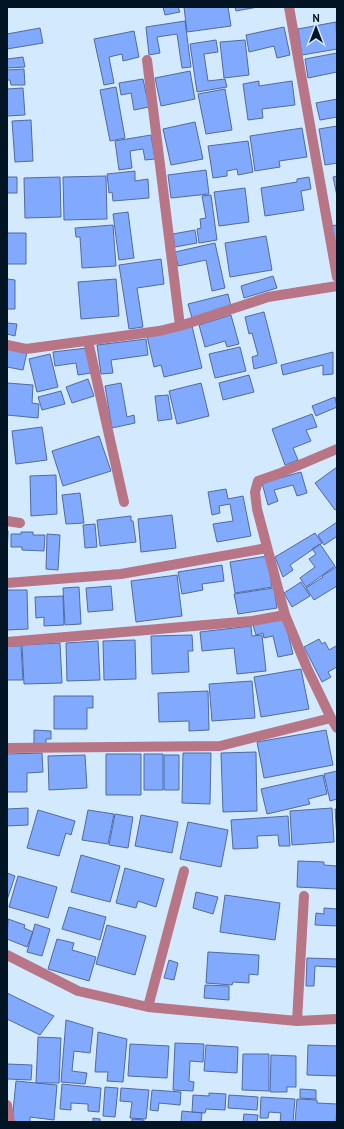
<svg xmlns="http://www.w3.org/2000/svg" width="344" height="1129" viewBox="0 0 344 1129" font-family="'PT Sans',sans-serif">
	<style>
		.building { fill: #81a9fd; stroke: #516aa0 }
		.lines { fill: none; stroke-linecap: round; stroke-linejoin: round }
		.minor { stroke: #b77585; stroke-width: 10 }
	</style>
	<rect width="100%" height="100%" fill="#d3eafe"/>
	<path class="building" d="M163,7H178L180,12L165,15Z
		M184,7H228L231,26L187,32Z
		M235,7H258L236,11Z
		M185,21L191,67L182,68L177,34L157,37L160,53L149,55L146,27Z
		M336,22L337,49L302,55L298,29Z
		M284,27L290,55L277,58L274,46L249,52L246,35Z
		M40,28L43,43L7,49V34Z
		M134,31L139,57L123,61L122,54L109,57L114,83L104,85L94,39Z
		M216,40L218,52L204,54L208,81L225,79L227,87L197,92L190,44Z
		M245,40L249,75L224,78L220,42Z
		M337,53V72L308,78L305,59Z
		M23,57L25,67L7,68V59Z
		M24,69L25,85H11L10,80H7V70Z
		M190,71L195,99L161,106L155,78Z
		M143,79L149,107L134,110L131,93L121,95L119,83Z
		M259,81V86L292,81L295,105L262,109L263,118L248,120L243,84Z
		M116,87L125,138L110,141L100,90Z
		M23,88L25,115L7,116V89Z
		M225,89L232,130L206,134L198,94Z
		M337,99V117L320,120L316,103Z
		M31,120L33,161L15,162L12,121Z
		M195,122L203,159L171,165L163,129Z
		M337,126V163L325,165L319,129Z
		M302,128L307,157L279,161L280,167L255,171L250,136Z
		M151,135L155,159L145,160L143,149L130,151L132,168L119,170L115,141Z
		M248,141L253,172L238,175L237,169L227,171V176L213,178L208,146Z
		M206,170L209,194L171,198L168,175Z
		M135,171V181L148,179L149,198L113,201L112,192L109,193L107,174Z
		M106,176L107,219L64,220L63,177Z
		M337,176V196L333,177Z
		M7,177H17V193H7Z
		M60,177L61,217L25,218L24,178Z
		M309,177L311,189L301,191L304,210L265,216L261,188L297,182V179Z
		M245,188L249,222L219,226L214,192Z
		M211,195L217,240L199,243L197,229L201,228L200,219L206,218L202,196Z
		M128,212L134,258L119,260L113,214Z
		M113,225L116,266L82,268L80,237H76L75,228Z
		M337,225V248H334L329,226Z
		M195,230L197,243L175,247L173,234Z
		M7,233H26V264H7Z
		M266,236L272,270L230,277L225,243Z
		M215,243L225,288L212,291L206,260L178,266L175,252Z
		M161,259L164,284L137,288L143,327L129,329L119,265Z
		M273,276L277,288L244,298L241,286Z
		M7,279L15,280V309H7Z
		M116,279L119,316L81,319L78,282Z
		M228,294L231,307L192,318L188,304Z
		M264,312L277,363L254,369L252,357L258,355L252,333L249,334L245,317Z
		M231,315L239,344L227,347L225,341L205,347L199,325Z
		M7,323L17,324L15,336L7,334Z
		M192,326L202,368L164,377L161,365L154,367L147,336Z
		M146,339L148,355L111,360L113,373L101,374L97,345Z
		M240,347L246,371L215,378L209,354Z
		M7,348L27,352L23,370L7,367Z
		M87,348L91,373L78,375L76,363L55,366L53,352Z
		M333,352V374L323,375V365L283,375L281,365Z
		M50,354L58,387L37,392L29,359Z
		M249,375L254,392L223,400L219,383Z
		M88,379L94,396L72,403L66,387Z
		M7,383L33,385L32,403L39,404L38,418L7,415Z
		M121,383L127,417L134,415L135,423L112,428L105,386Z
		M201,383L209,416L177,424L169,391Z
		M61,391L65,404L42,410L38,397Z
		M168,395L172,419L158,421L155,396Z
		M335,397L337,407L316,416L312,406Z
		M312,414L317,427L306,430L311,441L293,448L298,460L285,465L272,429Z
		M42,427L47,460L16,464L12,431Z
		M99,436L111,471L63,486L52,451Z
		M337,467V509L335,510L315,483Z
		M301,472L307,493L297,496L293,485L274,490L278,501L268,505L262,483Z
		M56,475L57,514L31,516L30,476Z
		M226,489L228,499L243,496L251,536L217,542L213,524L233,521L230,504L219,506L220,513L212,515L208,492Z
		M80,493L84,523L66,524L62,495Z
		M172,515L176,548L141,552L138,519Z
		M131,516V521H133L136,542L100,546L97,520Z
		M337,522V539L336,537L324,545L318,535Z
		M95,524L97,547L85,548L83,525Z
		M7,531H8L7,561Z
		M21,532H33V535H45L44,551L22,550V547H11V534H21Z
		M315,533L322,543L290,565L293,570L283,577L275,557Z
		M47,534L60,535L58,570L46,569Z
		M320,544L335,566L306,587L300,578L315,567L309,559L316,554L312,549Z
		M267,556L272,587L235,593L230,562Z
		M222,565L224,581L202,584L203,590L182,594L178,572Z
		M336,567L337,570V586L314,600L306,588L323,577L322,576Z
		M177,575L182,616L136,622L131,581Z
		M301,582L310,596L292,607L284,593Z
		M111,586L113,610L88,612L86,588Z
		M79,587L81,624L65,625L63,588Z
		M274,588L277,608L238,614L234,594Z
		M7,590H27L28,629L7,630Z
		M63,596L64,625L44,626V617L36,618L35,597Z
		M284,617L293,654L278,657L273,636L264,638L263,633L256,635L253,625Z
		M251,626L252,636L262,635L266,671L237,674L234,648L202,651L200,632Z
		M192,635L193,651H188L189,672L152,674L151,636Z
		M319,639L322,644L325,642L329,650L336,646L337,648V667L328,672L331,677L322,682L304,647Z
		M135,640L136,679L104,680L103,641Z
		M98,641L100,680L67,681L66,643Z
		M60,643L62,683L24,684L22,645Z
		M7,646H21L23,680H7Z
		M301,669L309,709L261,717L254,677Z
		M252,681L255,718L212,721L209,684Z
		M208,691L209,730L189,731V721L159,722L158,693Z
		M54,696H93V708H87V729H54Z
		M34,730L51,731V739H46V745L34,744Z
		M326,730L333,765L264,778L257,742Z
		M256,752L257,811L223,812L221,753Z
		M42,753L43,772L27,773V792H7V754Z
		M183,753H211L210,804L182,803Z
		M106,754H141V795H106Z
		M144,754H163V790H144Z
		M85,755L87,788L49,790L48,756Z
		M164,755H179V790H164Z
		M337,771V799L330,801L324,774Z
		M323,775L327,794L308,799L310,804L267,814L261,789Z
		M28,808V825L7,826V809Z
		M332,808L334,842L292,845L290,811Z
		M335,809H337V839Z
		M38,810L75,821L71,835L66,833L59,856L27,848Z
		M88,810L114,814L108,844L82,840Z
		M115,814L133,817L128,848L109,845Z
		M141,815L178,822L172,853L135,846Z
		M288,816L290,846H279L278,835L257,836L258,848L233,849L231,820Z
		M188,822L228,830L221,867L180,859Z
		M81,855L120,866L110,902L71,892Z
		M298,861L324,862V865L337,866V889L297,887Z
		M125,868L164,879L156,907L138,901L136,908L116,903Z
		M7,873L15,876L7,900Z
		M18,876L57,887L48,918L9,907Z
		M196,892L218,897L213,914L193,908Z
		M225,895L280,903L275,940L220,932Z
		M69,907L106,917L100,940L62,929Z
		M324,908L337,909V926L315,925L316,913L324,914Z
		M8,919L25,925L24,928L33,932L27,947L7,939Z
		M35,924L50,929L42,956L27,952Z
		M107,925L146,936L135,975L96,964Z
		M57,939L74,943L72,950L96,957L89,981L48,969Z
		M208,952L259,955L258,975L249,974V983L233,982L232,985L206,983Z
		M307,958L337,959V967L315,966L314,986H306Z
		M169,960L178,963L174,980L164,978Z
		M205,985L229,986V1000L204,998Z
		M7,993L54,1016L40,1035L7,1019Z
		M66,1020L93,1028L90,1053L74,1051L72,1071L87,1073L85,1084L61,1082Z
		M98,1032L127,1039L123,1082L107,1081L108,1072H95Z
		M38,1037L61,1038L59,1083H36Z
		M175,1043L204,1044L203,1062L190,1061L189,1081L194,1082L193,1091L173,1090Z
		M130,1044L169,1046L167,1078L128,1076Z
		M206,1045L238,1047L237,1073L204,1071Z
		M308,1045L337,1046V1076L307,1075Z
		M243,1054H269V1091L242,1090Z
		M271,1055L296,1056V1087H287V1092H270Z
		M7,1064L32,1065L31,1080L7,1079Z
		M16,1081L57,1085L54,1120L30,1117V1122H12Z
		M62,1084L101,1088L99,1112L88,1111V1104L71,1103V1110L60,1109Z
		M105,1087L118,1088L115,1117L103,1116Z
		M121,1088L149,1090L146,1119L130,1118L132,1102L120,1101Z
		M300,1089L316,1090V1099L300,1098Z
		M152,1090L181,1092L180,1105L159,1103L158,1111L150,1110Z
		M209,1093L226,1094L225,1110L206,1109L205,1113L192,1112L193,1095L209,1096Z
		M229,1095L258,1097L257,1110L228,1108Z
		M261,1097L295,1099L293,1122H280L281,1113L269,1112L268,1118H260Z
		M297,1099L317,1100V1103L337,1104L336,1122H295Z
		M182,1111L202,1113L201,1122H181Z
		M244,1114L258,1115L257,1122H243Z
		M93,1118L100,1119V1122H93Z
		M132,1119L144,1120V1122H132Z"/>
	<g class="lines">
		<path class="minor" d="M289,7L337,277
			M147,60L180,326
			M88,341L124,502
			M7,345L26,349L159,331L180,326L268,297L337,286
			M337,449L278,474L258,481L255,492L257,509L285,615L307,668L331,718L337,728
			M7,521L20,523
			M7,583L121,574L267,548
			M7,642L252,621L285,615
			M7,748L220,746L331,718
			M7,955L78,991L148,1007L297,1021L337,1019
			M148,1007L184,871
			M297,1021L304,896
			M7,1105L10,1122"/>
	</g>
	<rect width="344" height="1129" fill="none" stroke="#001424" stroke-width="16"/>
	<g transform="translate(316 28)" stroke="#d3eafe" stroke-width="3" paint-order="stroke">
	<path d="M0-3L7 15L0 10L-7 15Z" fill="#001424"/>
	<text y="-6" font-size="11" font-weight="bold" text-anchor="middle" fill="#001424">N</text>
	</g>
</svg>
